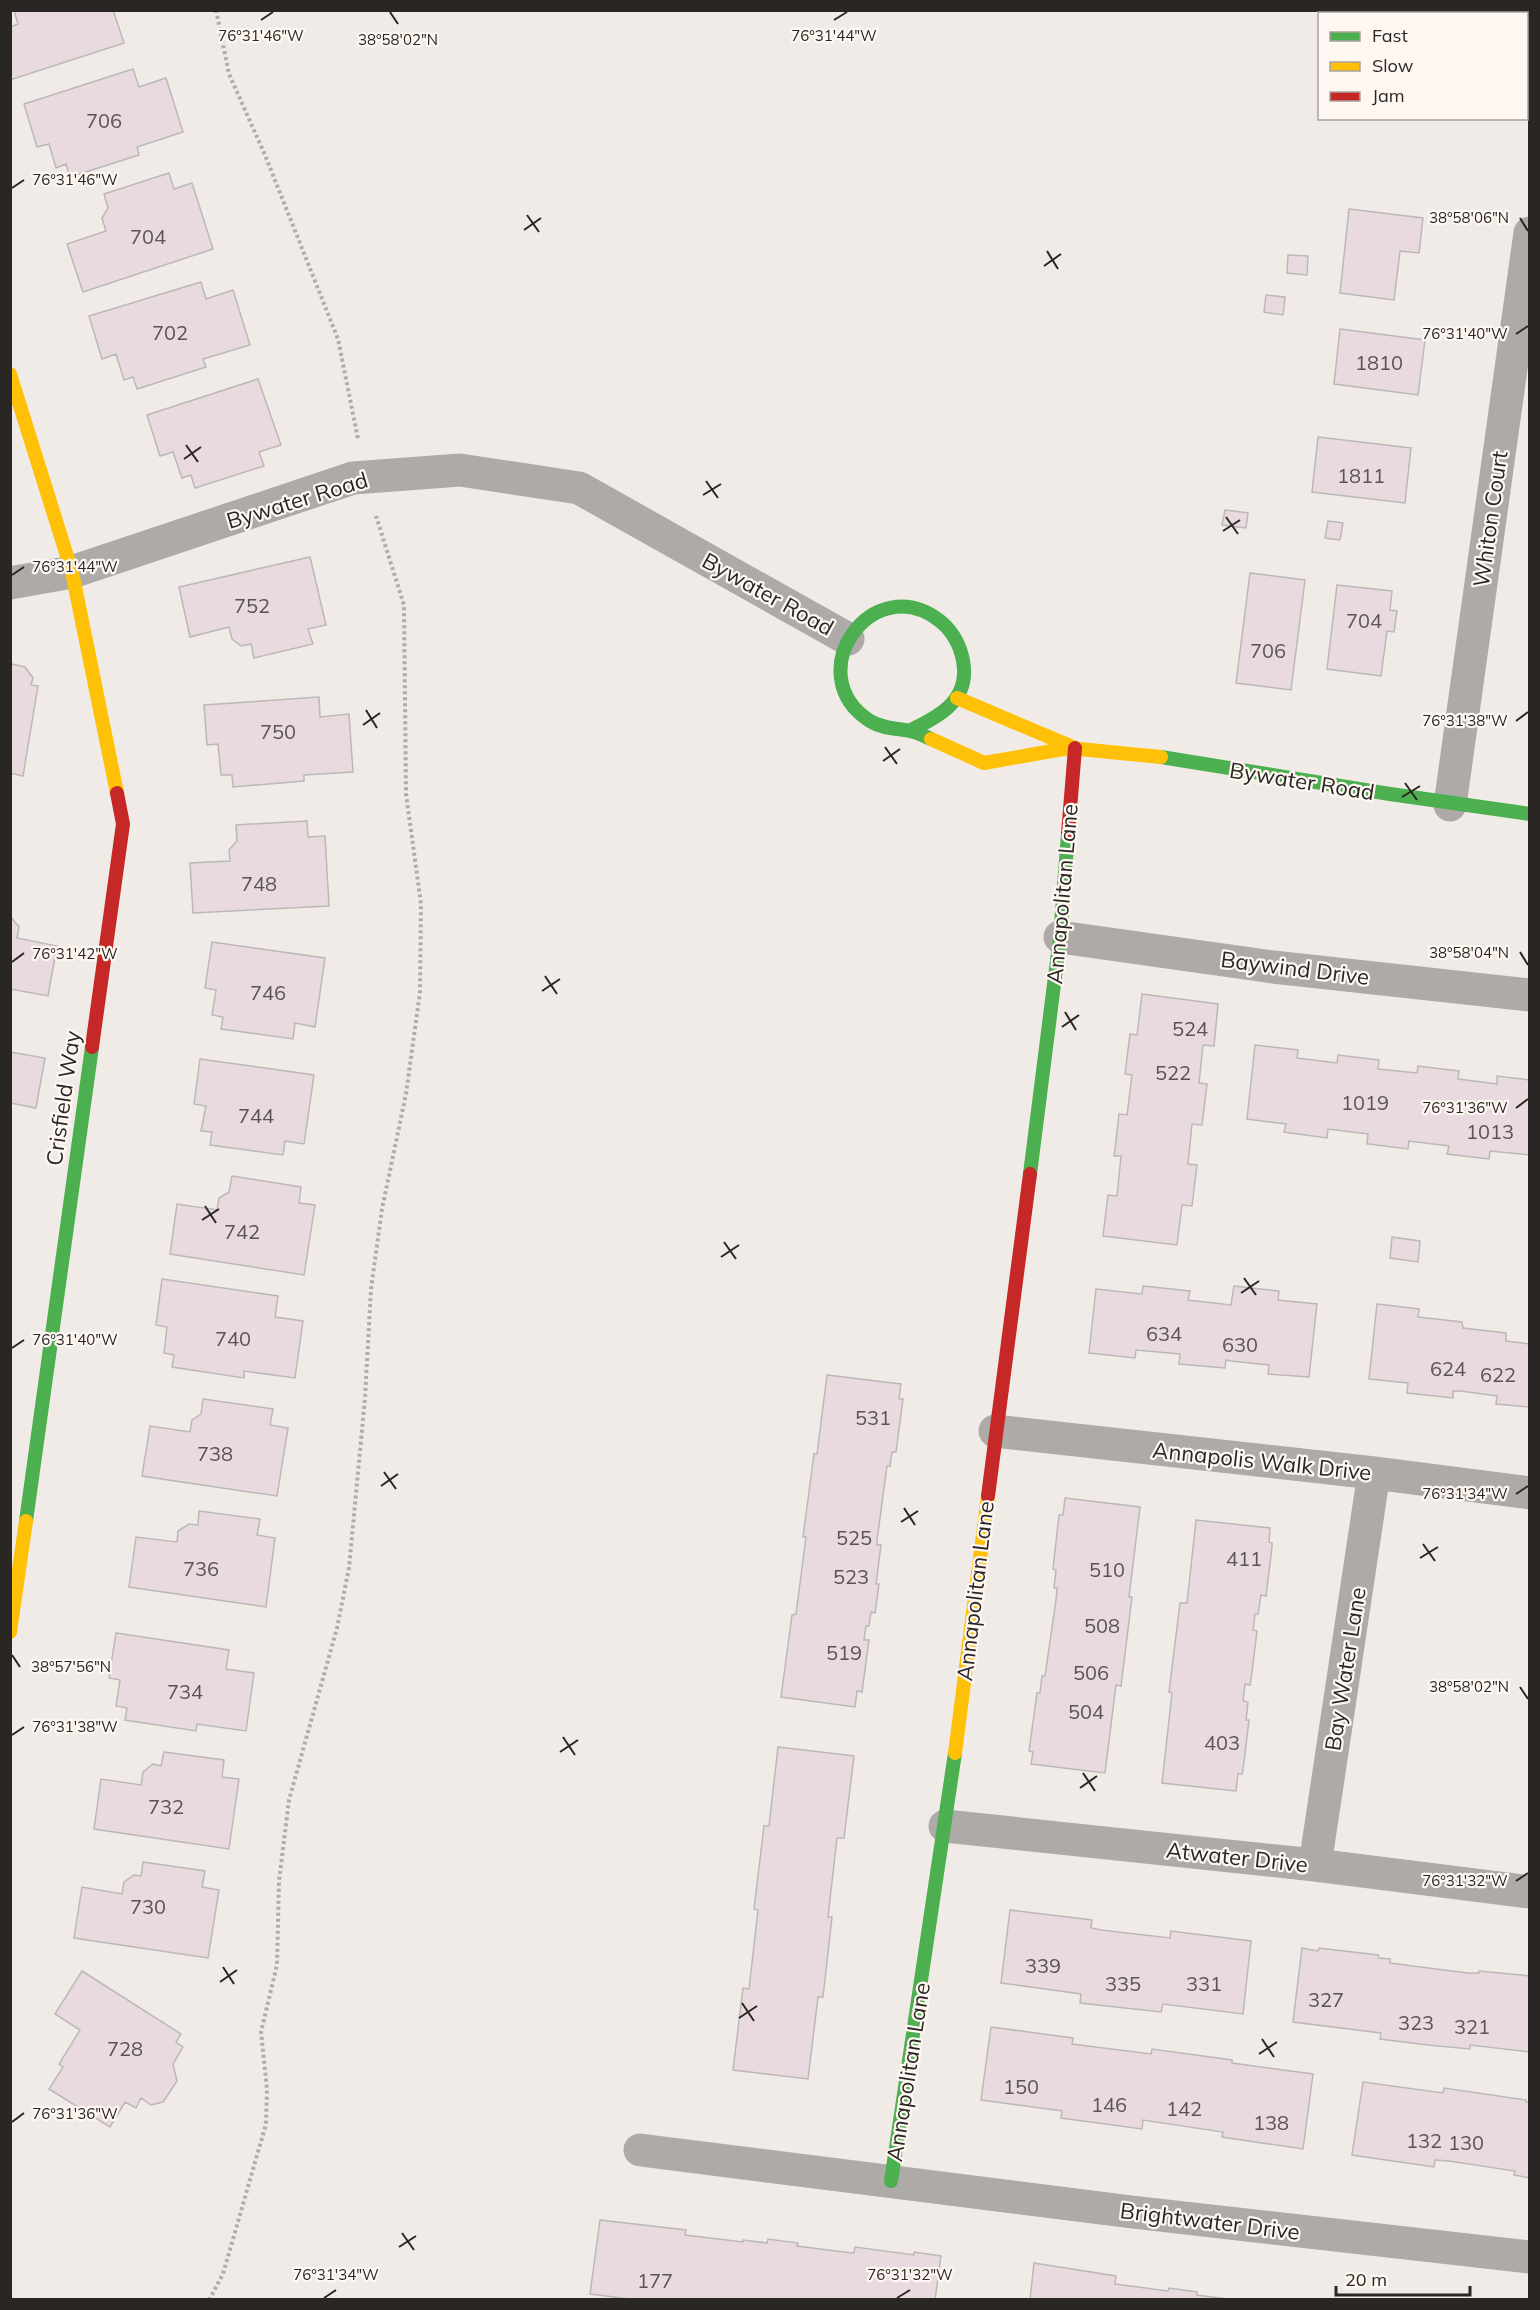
<svg xmlns="http://www.w3.org/2000/svg" width="1540" height="2310" viewBox="0 0 1540 2310" font-family="Mulish,sans-serif">
	<style>
		.building { fill: #e9dadf; stroke: #bcb8b7; stroke-width: 1.5 }
		.lines { fill: none; stroke-linecap: round; stroke-linejoin: round }
		.path { stroke: #afacaa; stroke-width: 4; stroke-dasharray: 3 3; stroke-linecap: butt }
		.street { stroke: #adaaa8; stroke-width: 33 }
		.fast { stroke: #4caf50; stroke-width: 14 }
		.slow { stroke: #ffc107; stroke-width: 14 }
		.jam { stroke: #c62828; stroke-width: 14 }
		.ticks { fill: none; stroke: #292623; stroke-width: 2 }
		.labels { text-anchor: middle; stroke-width: 4.5; stroke-linejoin: round; paint-order: stroke }
		.number-label { font-size: 20px; fill: #595352 }
		.street-label { font-size: 22px; fill: #292623; stroke: #fff7f2 }
		.ticks-label { font-size: 15px; text-anchor: middle; fill: #292623; stroke: #fff7f2; stroke-width: 4.5; stroke-linejoin: round; paint-order: stroke }
	</style>
	<rect width="100%" height="100%" fill="#f0ebe6"/>
	<path class="building" d="M16,10H113L124,43L10,80V27L18,24L15,14Z
		M133,69L139,87L166,78L183,132L137,147L139,155L70,177L66,164L56,168L49,144L37,147L24,104Z
		M169,173L174,189L192,183L213,249L83,292L67,244L106,231L102,218L108,208L104,194Z
		M1349,209L1423,218L1419,253L1400,251L1394,300L1340,293Z
		M1288,255L1308,256L1307,275L1287,273Z
		M201,282L206,299L233,290L250,345L203,359L206,367L137,389L133,377L124,380L116,354L102,359L89,316Z
		M1266,295L1285,297L1283,315L1264,312Z
		M1340,329L1425,340L1418,395L1334,384Z
		M258,379L281,445L259,452L264,466L195,488L191,475L182,478L173,452L160,456L147,415Z
		M1318,437L1411,448L1405,503L1312,492Z
		M1225,510L1248,513L1246,528L1222,525Z
		M1328,521L1343,523L1340,540L1325,538Z
		M310,557L326,625L308,629L313,644L254,658L251,644L241,646L232,639L229,627L190,637L179,587Z
		M1250,573L1305,580L1291,690L1236,683Z
		M1337,585L1392,591L1390,610L1397,611L1394,632L1387,631L1381,676L1327,669Z
		M12,664L25,667L33,678L31,685L38,686L23,776L10,773V666Z
		M319,697L320,717L349,714L353,772L304,775V781L233,787L232,775H221L218,744L207,745L204,705Z
		M307,821L308,837L325,836L329,906L193,913L190,863L230,861L229,850L237,841L236,825Z
		M10,916L19,927L17,938L57,946L48,996L10,989Z
		M212,942L325,958L315,1027L295,1023L293,1039L221,1029L223,1017L212,1015L216,990L205,988Z
		M1142,994L1218,1004L1214,1046L1203,1045L1199,1083L1207,1084L1202,1125L1192,1124L1188,1164L1197,1165L1192,1206L1182,1205L1177,1245L1103,1236L1108,1195L1117,1196L1121,1156H1114L1115,1149L1119,1114L1127,1115L1132,1075L1125,1074L1130,1034L1137,1035Z
		M1255,1045L1298,1050L1297,1058L1337,1063L1338,1055L1379,1060L1378,1069L1417,1073L1418,1066L1459,1071L1458,1079L1497,1084V1076L1530,1080V1155L1490,1151L1489,1159L1447,1154L1449,1146L1409,1141L1408,1149L1369,1144H1367L1368,1134L1328,1129L1327,1138L1284,1132L1286,1124L1247,1119Z
		M10,1052L45,1058L36,1108L10,1103Z
		M200,1059L314,1075L304,1144L285,1141L283,1155L210,1145L212,1132L201,1131L206,1106L194,1104Z
		M232,1176L301,1187L299,1203L315,1205L304,1275L170,1254L177,1204L217,1210L219,1198L229,1192Z
		M1392,1237L1420,1241L1418,1262L1390,1258Z
		M162,1279L278,1296L275,1317L303,1321L295,1378L244,1371V1378L172,1367L174,1355L164,1353L167,1327L156,1325Z
		M1143,1286L1190,1291L1188,1300L1231,1305L1234,1286L1279,1291L1278,1300L1317,1304L1309,1377L1268,1374L1269,1365L1231,1361L1226,1360L1225,1368L1179,1364L1180,1354L1136,1350L1135,1358L1089,1353L1096,1289L1142,1294Z
		M1377,1304L1419,1309L1418,1317L1462,1322L1463,1328L1506,1333V1341L1530,1344V1407L1496,1404L1497,1396L1461,1391H1453V1398L1407,1393L1408,1383L1369,1379Z
		M827,1375L901,1384L899,1399H903L896,1452H892L890,1466H887L877,1540V1545H881L876,1584H879L875,1613L871,1612L869,1626H866L864,1640H869L862,1692L857,1691L855,1707L781,1697L792,1615L796,1614L806,1537H803L809,1492L814,1454H817Z
		M203,1399L273,1409L270,1425L288,1428L277,1496L142,1476L150,1426L190,1432L192,1420L201,1414Z
		M1065,1498L1140,1507L1129,1597H1132L1121,1686L1116,1685L1105,1773L1031,1764L1033,1752L1029,1751L1037,1693H1040L1042,1676H1045L1056,1600L1057,1588H1054L1056,1570L1053,1569L1059,1515H1063Z
		M199,1511L260,1519L257,1535L275,1538L266,1607L129,1587L136,1537L177,1542L178,1531L189,1524L198,1525Z
		M1196,1520L1270,1528L1269,1542L1272,1543V1547L1266,1596L1261,1595L1258,1614H1255L1253,1630L1257,1631L1251,1680L1250,1685L1245,1684L1243,1701L1248,1702L1246,1720H1249L1243,1770L1242,1774H1238L1236,1791L1162,1783L1172,1693L1169,1692L1180,1603H1187Z
		M116,1633L229,1650L226,1669L254,1673L246,1731L197,1724L196,1731L125,1720L127,1708L116,1706L120,1680L109,1678Z
		M778,1747L854,1756L844,1838H837L828,1917H832L823,1997H818L808,2079L733,2070L743,1988L749,1989L758,1910L754,1909L764,1826H769Z
		M164,1752L224,1760L222,1777L239,1779L229,1849L94,1829L101,1779L141,1785L143,1772L153,1764L161,1766Z
		M143,1862L205,1871L202,1887L219,1890L208,1958L74,1938L82,1887L122,1894L124,1882L134,1875L141,1876Z
		M1010,1910L1092,1920L1091,1928L1101,1930L1170,1938L1171,1931L1251,1941L1243,2014L1163,2004L1161,2012L1080,2003L1081,1994L1001,1983Z
		M1302,1948L1318,1951L1319,1948L1327,1949L1378,1955L1379,1958L1390,1959V1963L1413,1966L1468,1973H1479V1971L1530,1976V2052L1470,2045V2049L1428,2045L1380,2039L1381,2033L1293,2022Z
		M82,1971L181,2034L176,2042L183,2047L173,2064L177,2081L163,2102L151,2105L141,2098L136,2108L125,2102L110,2127L49,2089L63,2067L59,2064L80,2030L55,2014Z
		M991,2027L1073,2038L1072,2044L1151,2054L1152,2049L1232,2060V2063L1313,2074L1303,2149L1222,2137L1223,2132L1143,2120L1142,2129L1061,2118L1062,2111L981,2100Z
		M1363,2082L1443,2093L1444,2088L1526,2100V2102L1530,2103V2178L1514,2175L1515,2171L1449,2161L1435,2160L1434,2167L1352,2155Z
		M600,2220L686,2230L685,2235L743,2242V2240L767,2243L768,2239L798,2243L797,2246L852,2253H854L855,2247L914,2255V2252L941,2256L935,2300H638L590,2294Z
		M1034,2263L1116,2276L1115,2284L1168,2291L1169,2288L1197,2292V2295L1235,2300H1030Z"/>
	<g class="lines">
		<path class="path" d="M216,10L229,74L265,155L338,339L358,439
			M209,2300L223,2274L266,2124L267,2089L261,2032L277,1965L279,1881L289,1800L337,1628L349,1568L365,1398L371,1289L382,1209L406,1094L420,992L421,904L406,794L404,605L376,516"/>
		<path class="street" d="M10,583L72,572L353,478L460,470L579,488L848,639
			M1450,805L1530,233
			M1060,937L1273,967L1530,995
			M995,1431L1374,1473L1530,1493
			M945,1826L1315,1865L1530,1892
			M1315,1865L1374,1473
			M640,2150L1132,2212L1530,2257"/>
		<path class="fast" d="M911,730C936,718 966,703 964,669C963,651 955,633 940,621C872,568 798,675 870,721C883,729 896,728 910,731C917,732 924,736 931,739
			M1161,757L1390,794L1530,814
			M1030,1174L1060,937L1068,834
			M26,1521L92,1047
			M891,2181L955,1753"/>
		<path class="slow" d="M10,374L72,572L117,793
			M957,698L1075,748
			M931,739L984,763L1069,748L1161,757
			M10,1632L26,1521
			M955,1753L988,1496"/>
		<path class="jam" d="M1068,834L1075,748
			M92,1047L123,824L117,793
			M988,1496L1030,1174"/>
	</g>
	<path class="ticks" d="M390,12L398,24M261,20L273,12M834,20L847,12M12,188L24,180M527,215L539,232M1520,218L1528,231M524,230L541,218M1047,251L1058,269M1044,266L1061,254M1516,334L1528,326M186,445L198,462M184,459L201,447M706,481L718,498M703,495L721,484M1226,517L1238,534M1223,531L1240,520M12,575L24,567M366,710L377,728M1516,721L1528,712M363,725L380,713M885,747L897,764M883,761L900,749M1405,783L1417,800M1402,797L1420,786M1520,952L1528,965M12,962L24,953M545,976L557,994M542,991L560,979M1065,1012L1076,1030M1062,1027L1079,1015M1516,1108L1528,1099M205,1206L216,1223M202,1220L219,1209M724,1242L736,1259M721,1257L739,1245M1244,1278L1256,1295M1241,1293L1259,1281M12,1348L24,1340M384,1472L396,1489M381,1486L398,1474M1516,1494L1528,1486M904,1508L915,1525M901,1522L918,1511M1423,1544L1435,1561M1420,1558L1438,1547M12,1655L20,1667M1520,1687L1528,1699M12,1735L24,1727M563,1737L575,1755M560,1752L578,1740M1083,1773L1095,1791M1080,1788L1097,1776M1516,1881L1528,1873M223,1967L234,1984M220,1982L237,1970M742,2003L754,2021M739,2018L757,2006M1262,2039L1274,2057M1259,2054L1277,2042M12,2122L24,2113M402,2233L414,2250M399,2247L416,2236M324,2298L336,2290M897,2298L910,2290"/>
	<g class="labels">
		<g class="number-label">
			<text x="104" y="128">706</text>
			<text x="148" y="244">704</text>
			<text x="170" y="340">702</text>
			<text x="1379" y="370">1810</text>
			<text x="1361" y="483">1811</text>
			<text x="252" y="613">752</text>
			<text x="1364" y="628">704</text>
			<text x="1268" y="658">706</text>
			<text x="278" y="739">750</text>
			<text x="259" y="891">748</text>
			<text x="268" y="1000">746</text>
			<text x="1190" y="1036">524</text>
			<text x="1173" y="1080">522</text>
			<text x="1365" y="1110">1019</text>
			<text x="256" y="1123">744</text>
			<text x="1490" y="1139">1013</text>
			<text x="242" y="1239">742</text>
			<text x="1164" y="1341">634</text>
			<text x="233" y="1346">740</text>
			<text x="1240" y="1352">630</text>
			<text x="1448" y="1376">624</text>
			<text x="1498" y="1382">622</text>
			<text x="873" y="1425">531</text>
			<text x="215" y="1461">738</text>
			<text x="854" y="1545">525</text>
			<text x="1244" y="1566">411</text>
			<text x="201" y="1576">736</text>
			<text x="1107" y="1577">510</text>
			<text x="851" y="1584">523</text>
			<text x="1102" y="1633">508</text>
			<text x="844" y="1660">519</text>
			<text x="1091" y="1680">506</text>
			<text x="185" y="1699">734</text>
			<text x="1086" y="1719">504</text>
			<text x="1222" y="1750">403</text>
			<text x="166" y="1814">732</text>
			<text x="148" y="1914">730</text>
			<text x="1043" y="1973">339</text>
			<text x="1123" y="1991">335</text>
			<text x="1204" y="1991">331</text>
			<text x="1326" y="2007">327</text>
			<text x="1416" y="2030">323</text>
			<text x="1472" y="2034">321</text>
			<text x="125" y="2056">728</text>
			<text x="1021" y="2094">150</text>
			<text x="1109" y="2112">146</text>
			<text x="1184" y="2116">142</text>
			<text x="1271" y="2130">138</text>
			<text x="1424" y="2148">132</text>
			<text x="1466" y="2150">130</text>
			<text x="655" y="2288">177</text>
		</g>
		<g class="street-label">
			<text transform="translate(297 500) rotate(-17)" y="8">Bywater Road</text>
			<text transform="translate(1490 519) rotate(-82)" y="8">Whiton Court</text>
			<text transform="translate(768 594) rotate(29)" y="8">Bywater Road</text>
			<text transform="translate(1302 781) rotate(9)" y="8">Bywater Road</text>
			<text transform="translate(1062 894) rotate(-85)" y="8">Annapolitan Lane</text>
			<text transform="translate(1295 968) rotate(7)" y="8">Baywind Drive</text>
			<text transform="translate(63 1098) rotate(-82)" y="8">Crisfield Way</text>
			<text transform="translate(1262 1461) rotate(6)" y="8">Annapolis Walk Drive</text>
			<text transform="translate(975 1591) rotate(-83)" y="8">Annapolitan Lane</text>
			<text transform="translate(1345 1669) rotate(-81)" y="8">Bay Water Lane</text>
			<text transform="translate(1237 1857) rotate(6)" y="8">Atwater Drive</text>
			<text transform="translate(908 2072) rotate(-81)" y="8">Annapolitan Lane</text>
			<text transform="translate(1210 2221) rotate(7)" y="8">Brightwater Drive</text>
		</g>
	</g>
	<g class="ticks-label">
		<text x="261" y="41">76°31'46"W</text>
		<text x="834" y="41">76°31'44"W</text>
		<text x="398" y="45">38°58'02"N</text>
		<text x="75" y="185">76°31'46"W</text>
		<text x="1469" y="223">38°58'06"N</text>
		<text x="1465" y="339">76°31'40"W</text>
		<text x="75" y="572">76°31'44"W</text>
		<text x="1465" y="726">76°31'38"W</text>
		<text x="1469" y="958">38°58'04"N</text>
		<text x="75" y="959">76°31'42"W</text>
		<text x="1465" y="1113">76°31'36"W</text>
		<text x="75" y="1345">76°31'40"W</text>
		<text x="1465" y="1499">76°31'34"W</text>
		<text x="71" y="1672">38°57'56"N</text>
		<text x="1469" y="1692">38°58'02"N</text>
		<text x="75" y="1732">76°31'38"W</text>
		<text x="1465" y="1886">76°31'32"W</text>
		<text x="75" y="2119">76°31'36"W</text>
		<text x="336" y="2280">76°31'34"W</text>
		<text x="910" y="2280">76°31'32"W</text>
	</g>
	<rect width="1540" height="2310" fill="none" stroke="#292623" stroke-width="24"/>
	<rect x="1318" y="12" width="210" height="108" fill="#fff7f2" stroke="#a9a39f" stroke-width="1.5"/>
	<rect x="1330" y="32" width="30" height="9" fill="#4caf50" stroke="#a9a39f" stroke-width="1.5"/>
	<text x="1372" y="42" font-size="18" fill="#292623">Fast</text>
	<rect x="1330" y="62" width="30" height="9" fill="#ffc107" stroke="#a9a39f" stroke-width="1.5"/>
	<text x="1372" y="72" font-size="18" fill="#292623">Slow</text>
	<rect x="1330" y="92" width="30" height="9" fill="#c62828" stroke="#a9a39f" stroke-width="1.5"/>
	<text x="1372" y="102" font-size="18" fill="#292623">Jam</text>
	<path d="M1336 2286v9h134v-9" fill="none" stroke="#292623" stroke-width="3"/>
	<text x="1345" y="2286" font-size="18" fill="#292623" stroke="#fff7f2" stroke-width="4.5" paint-order="stroke">20 m</text>
</svg>
